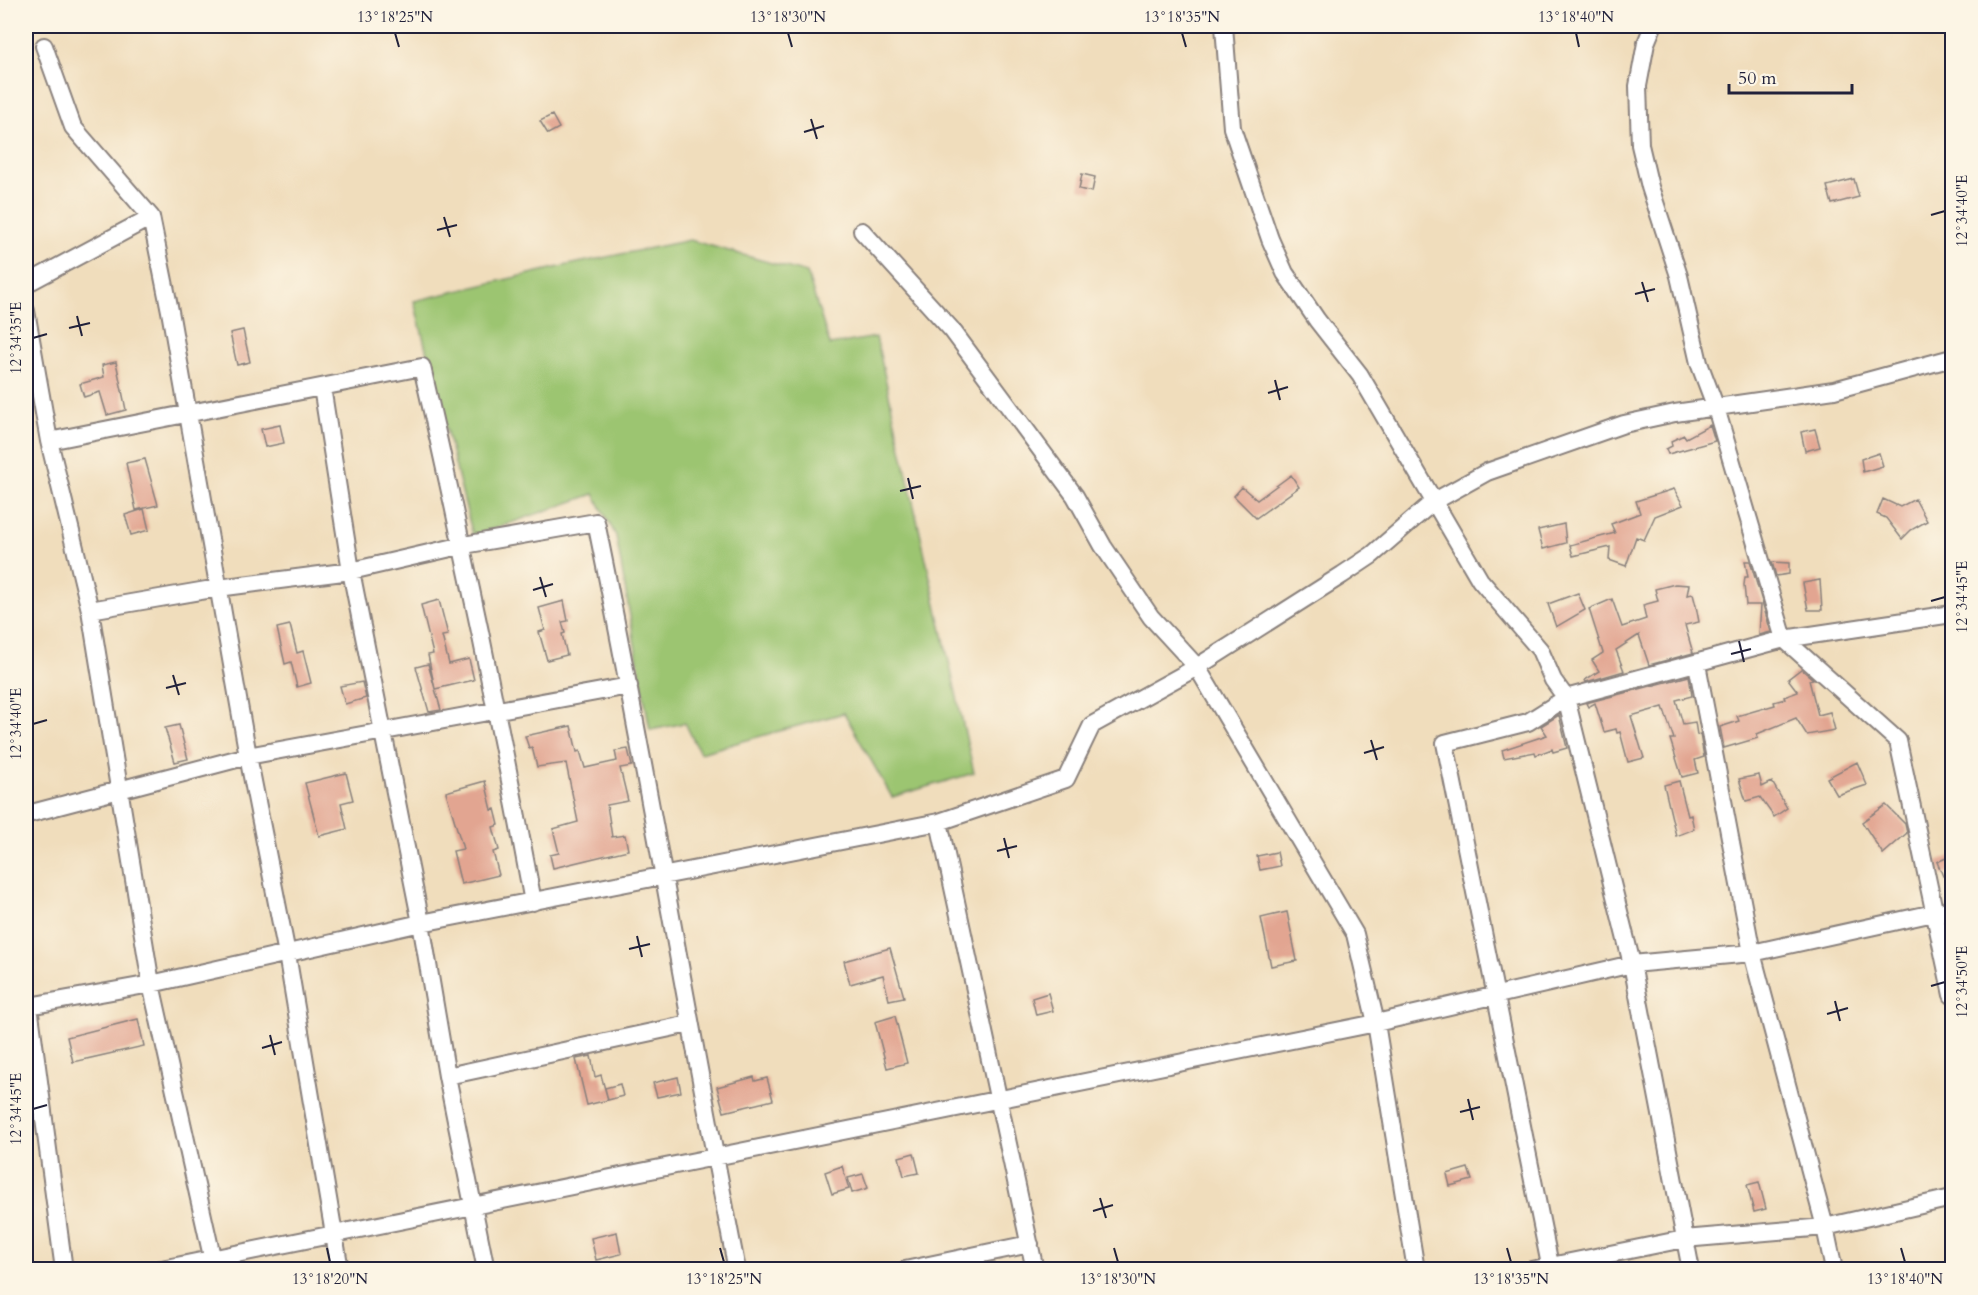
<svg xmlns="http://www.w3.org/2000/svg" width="1978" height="1295" viewBox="0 0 1978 1295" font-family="Cardo,serif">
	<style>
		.green { fill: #9cc571; stroke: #5f7456; stroke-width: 1.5 }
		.building { fill: #e2a591 }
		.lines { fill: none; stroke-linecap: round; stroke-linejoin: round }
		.minor-casing { stroke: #89807c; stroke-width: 20 }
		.minor { stroke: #fff; stroke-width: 16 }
		.ticks { fill: none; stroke: #22223b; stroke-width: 2 }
		.neatline { fill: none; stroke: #22223b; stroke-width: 2 }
		.ticks-label { font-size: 15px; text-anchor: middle; fill: #22223b }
	</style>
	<rect width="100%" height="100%" fill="#fcf5e5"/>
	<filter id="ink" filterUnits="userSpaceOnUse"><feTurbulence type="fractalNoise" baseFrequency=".0167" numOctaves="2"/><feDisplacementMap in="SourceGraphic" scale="12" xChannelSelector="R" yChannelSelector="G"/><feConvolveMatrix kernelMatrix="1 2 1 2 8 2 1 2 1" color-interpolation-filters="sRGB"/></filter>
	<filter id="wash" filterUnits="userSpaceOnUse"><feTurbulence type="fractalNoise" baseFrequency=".008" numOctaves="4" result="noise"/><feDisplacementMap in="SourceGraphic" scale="24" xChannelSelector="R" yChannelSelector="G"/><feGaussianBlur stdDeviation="1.35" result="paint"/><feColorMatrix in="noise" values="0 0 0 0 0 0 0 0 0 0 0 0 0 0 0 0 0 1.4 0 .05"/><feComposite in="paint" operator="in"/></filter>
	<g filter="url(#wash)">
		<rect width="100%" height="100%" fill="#f0ddbc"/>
		<path class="green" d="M690,240L807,273L830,345L876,337L974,773L892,797L844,713L700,753L685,723L650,730L616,536L594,494L473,536L414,301L568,265Z"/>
		<g id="blocks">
			<path class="building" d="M552,115L559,128L548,134L540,121Z
				M1082,174L1095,177L1092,192L1079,189Z
				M1854,179L1859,197L1832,204L1827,186Z
				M243,330L250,362L237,365L230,333Z
				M116,362L126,410L107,415L100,392L84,397L80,384L104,377L102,365Z
				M280,425L284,443L265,447L261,429Z
				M1710,425L1715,441L1668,454L1666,449L1672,446L1671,441L1684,435L1686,438Z
				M1815,429L1820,447L1805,451L1801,432Z
				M1879,453L1883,466L1863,472L1861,459Z
				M145,459L158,505L136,510L126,463Z
				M1291,475L1299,487L1256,518L1234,496L1242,487L1257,500Z
				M1674,489L1683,505L1655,516L1644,540L1636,537L1626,566L1609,560L1610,547L1573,556L1570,545L1615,533L1611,524L1640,513L1636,501Z
				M1883,499L1900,507L1915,499L1927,521L1911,530L1902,539L1886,518L1877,514Z
				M144,509L149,530L131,535L125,515Z
				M1564,524L1566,543L1543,549L1538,530Z
				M1745,561H1750L1771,632L1759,635L1761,605H1746L1744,585L1745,577H1748Z
				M1772,562L1789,563V574L1776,576Z
				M1820,580L1822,610H1808L1803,583Z
				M1675,584L1689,585L1687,595L1693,594L1696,606L1699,622L1685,625L1693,653L1649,665L1639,635L1616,650L1624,671L1586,682L1585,680L1599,671L1592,660L1603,653L1589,609L1612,599L1622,627L1646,619L1643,605L1658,601L1655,589Z
				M1578,593L1585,610L1556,627L1548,604Z
				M439,600L448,635L442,636L449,664L469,659L474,680L435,689L428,655L433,654L421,605Z
				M564,601L568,621L562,622L565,633L562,634L567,655L547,660L539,632L545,630L539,608Z
				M290,625L297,653L303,651L311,683L297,687L291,662L285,664L277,628Z
				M428,664L441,710L429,712L416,667Z
				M1801,669L1813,679L1809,680L1818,715L1830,712L1835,730L1807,735L1796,718L1757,734L1758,738L1724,748L1720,727L1739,721L1737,716L1775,705L1774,702L1785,699L1784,697L1798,692L1788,679Z
				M1689,676L1692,696L1676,700L1683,724L1695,722L1697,735L1700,734L1704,757L1695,760L1698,773L1682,777L1670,739H1674L1663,707L1631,716L1644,758L1628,762L1620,732L1617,733L1616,729L1604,732L1595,703L1588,707L1586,703Z
				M362,682L366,698L345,704L340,686Z
				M1559,715L1567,748L1553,752L1552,749L1536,755L1535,752L1504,758L1502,750L1547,735L1541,726Z
				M179,725L188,759L175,762L165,728Z
				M571,726L577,752L580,751L585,768L617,761L615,751L628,749L632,766L620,768L628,801L607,805L612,837L625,835L628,850L553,868L550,855L559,853L553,829L578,822L566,763L537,767L532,747L529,748L525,736Z
				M1857,762L1867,785L1837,795L1827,778Z
				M346,773L353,800L341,803L347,829L319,836L305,783Z
				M1759,775L1762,787L1772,782L1787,808L1774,817L1760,797L1746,801L1739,779Z
				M485,781L492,810L495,809L499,825L493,827L499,850L493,852L499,875L461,884L453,851L463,849L446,792Z
				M1679,781L1688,816L1691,815L1694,829L1676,836L1664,785Z
				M1886,805L1905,824L1907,833L1883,854L1862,822Z
				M1277,852L1280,866L1260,870L1257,856Z
				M1953,855V869L1943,876L1937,862Z
				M1287,912L1297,961L1271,966L1261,918Z
				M890,948L904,997L889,1000L883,975L850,984L844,961Z
				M1048,993L1053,1011L1036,1015L1032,998Z
				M895,1016L907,1063L887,1068L875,1022Z
				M138,1019L144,1046L73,1062L67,1037Z
				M591,1056L595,1077L601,1075L608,1100L587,1105L576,1059Z
				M678,1077L681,1092L657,1097L653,1083Z
				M754,1077L755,1081L767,1078L773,1100L724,1112L717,1087Z
				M620,1084L623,1096L608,1100L605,1088Z
				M914,1153L919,1173L904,1176L899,1157Z
				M842,1166L849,1189L832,1194L825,1172Z
				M1468,1168L1472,1180L1450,1186L1447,1174Z
				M863,1174L868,1188L852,1193L848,1178Z
				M1759,1182L1766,1209L1754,1212L1747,1185Z
				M617,1232L621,1254L596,1260L591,1238Z"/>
		</g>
	</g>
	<g filter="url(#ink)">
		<use href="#blocks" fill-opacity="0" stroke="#89807c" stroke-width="1.5"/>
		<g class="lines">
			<g class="minor-casing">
				<path id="minor" d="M1224,26L1232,128L1270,239L1285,273L1317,320L1360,375L1480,580L1540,650L1553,680L1566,698L1632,964L1691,1270
					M1653,26L1646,43L1638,86L1640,145L1650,187L1679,276L1699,363L1716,408L1784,639L1898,741L1952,995
					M151,217L170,311L248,756L287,954L340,1270
					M862,231L952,330L1075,496L1103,546L1151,617L1197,667L1355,934L1376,1023L1416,1270
					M26,284L151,217L73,127L44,46
					M26,311L49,441L90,610L151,984L215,1270
					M322,387L351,571L421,923L447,1076L689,1024
					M49,441L422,367C463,545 500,723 533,902
					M90,610L218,588L351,571L464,545L596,522C647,770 688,1021 737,1270
					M1697,664L1752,953L1825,1227L1834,1270
					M28,814L248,756L629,686
					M939,822L1035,1270
					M26,1004L29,1006L151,984L421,923L939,822L1066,779L1092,725L1197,667L1342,575L1372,555L1433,502L1487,472L1624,424L1675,413L1834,390L1952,358
					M29,1006L64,1270
					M447,1076L486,1270
					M157,1270L1376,1023L1632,964L1752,953L1952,909
					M905,1270L1030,1244
					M1531,1270L1684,1239L1825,1227L1952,1198
					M1551,1270L1445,743L1528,722L1566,698L1784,639L1952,614"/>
			</g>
			<use href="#minor" class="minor"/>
		</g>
	</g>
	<path class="ticks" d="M395,33L399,47M788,33L792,47M1182,33L1186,47M1576,33L1579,47M811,119L817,139M804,132L824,126M1931,215L1945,211M444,217L450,237M437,230L457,225M1642,282L1648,302M1635,294L1655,289M77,316L82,336M69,328L90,323M33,338L47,334M1275,380L1280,400M1268,393L1288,387M908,478L913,499M900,491L921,486M540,577L546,597M533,590L553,584M1931,601L1945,597M1739,641L1744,662M1731,654L1751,649M173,675L179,695M166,688L186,683M33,724L47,720M1371,740L1377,760M1364,753L1384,747M1004,838L1009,858M997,851L1017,846M637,936L642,957M629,949L650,944M1931,986L1945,982M1835,1001L1840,1021M1827,1014L1848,1008M270,1035L275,1055M262,1048L282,1042M1468,1099L1473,1120M33,1109L47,1105M1460,1112L1480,1107M1100,1198L1106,1218M1093,1211L1113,1205M327,1248L330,1262M720,1248L724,1262M1114,1248L1118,1262M1507,1248L1511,1262M1901,1248L1905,1262"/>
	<rect width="1978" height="1295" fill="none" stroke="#fcf5e5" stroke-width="66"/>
	<path d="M1729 84v9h123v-9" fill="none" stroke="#22223b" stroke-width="3"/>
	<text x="1738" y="84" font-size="18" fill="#22223b" stroke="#fcf5e5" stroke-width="4.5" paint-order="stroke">50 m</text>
	<rect x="33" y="33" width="1912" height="1229" class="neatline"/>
	<g class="ticks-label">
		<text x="395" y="22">13°18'25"N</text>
		<text x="788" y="22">13°18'30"N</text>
		<text x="1182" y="22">13°18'35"N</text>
		<text x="1576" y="22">13°18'40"N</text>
		<text transform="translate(1962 211) rotate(-90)" y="5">12°34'40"E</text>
		<text transform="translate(16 338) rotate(-90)" y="5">12°34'35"E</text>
		<text transform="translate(1962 597) rotate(-90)" y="5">12°34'45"E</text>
		<text transform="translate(16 724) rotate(-90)" y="5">12°34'40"E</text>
		<text transform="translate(1962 982) rotate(-90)" y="5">12°34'50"E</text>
		<text transform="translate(16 1109) rotate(-90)" y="5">12°34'45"E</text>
		<text x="330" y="1284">13°18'20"N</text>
		<text x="724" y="1284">13°18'25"N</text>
		<text x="1118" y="1284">13°18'30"N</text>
		<text x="1511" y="1284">13°18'35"N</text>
		<text x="1905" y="1284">13°18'40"N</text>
	</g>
</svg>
